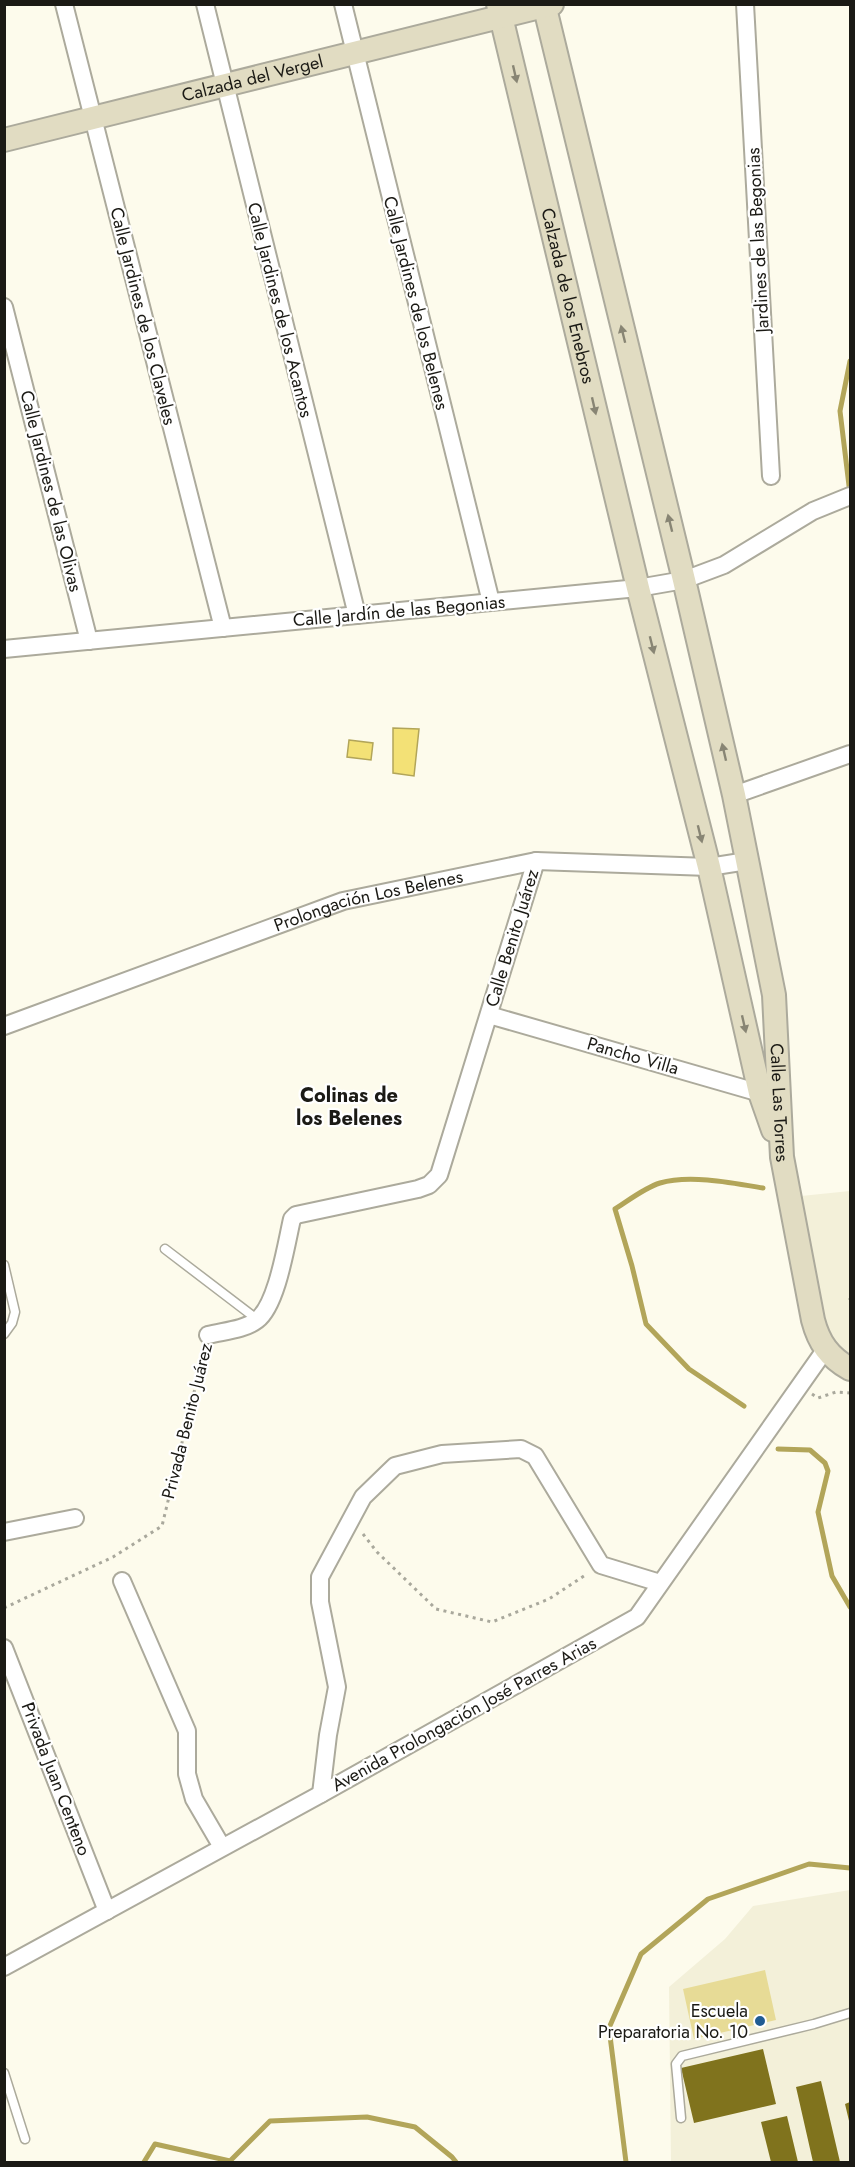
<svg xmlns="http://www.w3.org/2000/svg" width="855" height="2167" viewBox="0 0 855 2167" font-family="Jost,sans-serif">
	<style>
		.built { fill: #f3f0d9 }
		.green { fill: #e7db96 }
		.water { fill: #f3e176; stroke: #b2a559; stroke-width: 1.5 }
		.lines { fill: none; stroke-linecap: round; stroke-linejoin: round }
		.stream { stroke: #b2a559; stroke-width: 5 }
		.building { fill: #80731d }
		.lane-casing { stroke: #acaa9c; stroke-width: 11 }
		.street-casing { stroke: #acaa9c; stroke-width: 20 }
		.secondary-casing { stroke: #acaa9c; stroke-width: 26 }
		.path { stroke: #a9a89c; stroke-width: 3; stroke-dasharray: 3 4.5; stroke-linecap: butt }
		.lane { stroke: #fff; stroke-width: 8 }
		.street { stroke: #fff; stroke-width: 16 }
		.secondary { stroke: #e1dcc2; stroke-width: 22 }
		.oneway { fill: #888574 }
		.poi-dot { fill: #205c93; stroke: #fff; stroke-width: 2 }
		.labels { text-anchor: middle; stroke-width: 4.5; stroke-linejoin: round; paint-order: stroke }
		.street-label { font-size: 18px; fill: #1b1a15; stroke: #fff }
		.poi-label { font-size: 18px; fill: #1b1a15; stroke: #fff; text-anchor: end }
		.neighbourhood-label { font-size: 20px; font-weight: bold; fill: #1b1a15; stroke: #fff }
	</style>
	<rect width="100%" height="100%" fill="#fdfbec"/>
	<path class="built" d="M850,1191V1365L828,1333L801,1196Z
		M850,1890V2162H671L669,1987L725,1939L753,1906Z"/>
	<path class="green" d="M765,1970L776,2020L694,2039L683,1989Z"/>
	<path class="water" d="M393,728L419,729L414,776L393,773Z
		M349,740L373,743L371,760L347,757Z"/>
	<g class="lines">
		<path class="stream" d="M850,494L840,411L850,361
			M744,1406L689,1369L646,1324L632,1266L615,1209C628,1201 644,1188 660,1183C689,1174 734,1183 763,1188
			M778,1449L810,1450L825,1463L828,1471L818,1512L832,1576L850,1607
			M144,2162L155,2144L230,2161L270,2121L367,2117L415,2127L452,2157L456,2162
			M626,2162L609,2028L641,1954L708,1899L809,1864L850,1868"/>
	</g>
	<path class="building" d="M763,2049L776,2104L694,2123L681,2068Z
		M821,2081L840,2162H813L796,2087Z
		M850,2102V2125L845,2104Z
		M787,2116L798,2162H771L761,2122Z"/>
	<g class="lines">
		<g class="lane-casing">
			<path id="lane" d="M165,1249L258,1320
				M4,1265L15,1312L12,1323L4,1334
				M4,2073L25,2139
				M681,2118L676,2064L682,2056L814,2024L850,2013"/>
		</g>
		<g class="street-casing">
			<g id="street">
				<path d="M64,4L223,628"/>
				<path d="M205,4L357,615"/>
				<path d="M343,4L491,602"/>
				<path d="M745,4L771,476"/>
				<path d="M4,307L89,641"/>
				<path d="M4,649L638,588L684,580L724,565L813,511L850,496"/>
				<path d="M734,795L850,754"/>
				<path d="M489,1015L760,1093H769"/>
				<path id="s1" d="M4,1026L343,901L536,861L709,867L747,861"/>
				<path d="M208,1335C223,1331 244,1330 257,1320C277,1305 286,1245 292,1219L296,1215L418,1189L429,1185L439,1175L536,861"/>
				<path d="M4,1532L75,1518"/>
				<path d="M122,1581L187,1731V1774L194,1799L222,1847"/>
				<path d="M4,1648L107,1911"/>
				<path d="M321,1794L328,1735L337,1687L320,1602V1577L363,1497L395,1466L442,1454L521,1449L535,1456L601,1565L660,1583"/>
				<path d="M4,1967L321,1794L637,1617L825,1350"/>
			</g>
		</g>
		<g class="secondary-casing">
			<g id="secondary">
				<path id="s2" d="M498,4L638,588L709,867L760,1093L773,1130"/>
				<path id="s3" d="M544,4L684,580L734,795L774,995L782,1157L813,1320C819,1343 829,1357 850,1369"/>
				<path id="s4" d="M4,140L552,4"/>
			</g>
		</g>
		<path class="path" d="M850,1298V1300
			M812,1394L818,1398L836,1392L850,1393
			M363,1534L377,1552L436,1609L492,1622L549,1599L587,1574
			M4,1608L113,1557L162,1526L204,1351"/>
		<use href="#lane" class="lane"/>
		<use href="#street" class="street"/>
		<use href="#secondary" class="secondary"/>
	</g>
	<defs><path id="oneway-solid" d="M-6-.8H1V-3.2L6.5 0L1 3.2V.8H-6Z" transform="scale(1.5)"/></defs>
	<g class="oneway">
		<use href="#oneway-solid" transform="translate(515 74) rotate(77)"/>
		<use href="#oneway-solid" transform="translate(623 334) rotate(-104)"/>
		<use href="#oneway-solid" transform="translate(594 406) rotate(77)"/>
		<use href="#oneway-solid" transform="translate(670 523) rotate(-104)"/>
		<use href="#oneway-solid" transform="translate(652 645) rotate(76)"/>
		<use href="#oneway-solid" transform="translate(724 752) rotate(-103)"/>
		<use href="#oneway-solid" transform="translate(700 834) rotate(76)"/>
		<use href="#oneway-solid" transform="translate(744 1024) rotate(77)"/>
	</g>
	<circle class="poi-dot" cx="760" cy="2021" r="6"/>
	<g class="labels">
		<g class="street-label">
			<text dy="6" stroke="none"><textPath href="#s4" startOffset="256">Calzada del Vergel</textPath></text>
			<text transform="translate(758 240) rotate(-93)" y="6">Jardines de las Begonias</text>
			<text dy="6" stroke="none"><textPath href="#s2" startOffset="300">Calzada de los Enebros</textPath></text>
			<text transform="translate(416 303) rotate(76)" y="6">Calle Jardines de los Belenes</text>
			<text transform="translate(280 310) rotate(76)" y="6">Calle Jardines de los Acantos</text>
			<text transform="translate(143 316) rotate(76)" y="6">Calle Jardines de los Claveles</text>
			<text transform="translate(51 491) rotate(76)" y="6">Calle Jardines de las Olivas</text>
			<text transform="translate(399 611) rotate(-5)" y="6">Calle Jardín de las Begonias</text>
			<text dy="6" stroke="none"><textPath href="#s1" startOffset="386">Prolongación Los Belenes</textPath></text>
			<text transform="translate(512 938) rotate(-73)" y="6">Calle Benito Juárez</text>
			<text transform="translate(633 1056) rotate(16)" y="6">Pancho Villa</text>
			<text dy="6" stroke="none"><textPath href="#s3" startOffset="1125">Calle Las Torres</textPath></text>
			<text transform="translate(187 1421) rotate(-76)" y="6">Privada Benito Juárez</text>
			<text transform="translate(464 1714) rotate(-29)" y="6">Avenida Prolongación José Parres Arias</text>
			<text transform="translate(56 1779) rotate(69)" y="6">Privada Juan Centeno</text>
		</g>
		<g class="poi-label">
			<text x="748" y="2017">Escuela<tspan x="748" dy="21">Preparatoria No. 10</tspan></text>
		</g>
		<g class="neighbourhood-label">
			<text x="349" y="1102">Colinas de<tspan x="349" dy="23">los Belenes</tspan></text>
		</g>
	</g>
	<rect width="855" height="2167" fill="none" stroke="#1b1a15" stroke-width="12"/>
</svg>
